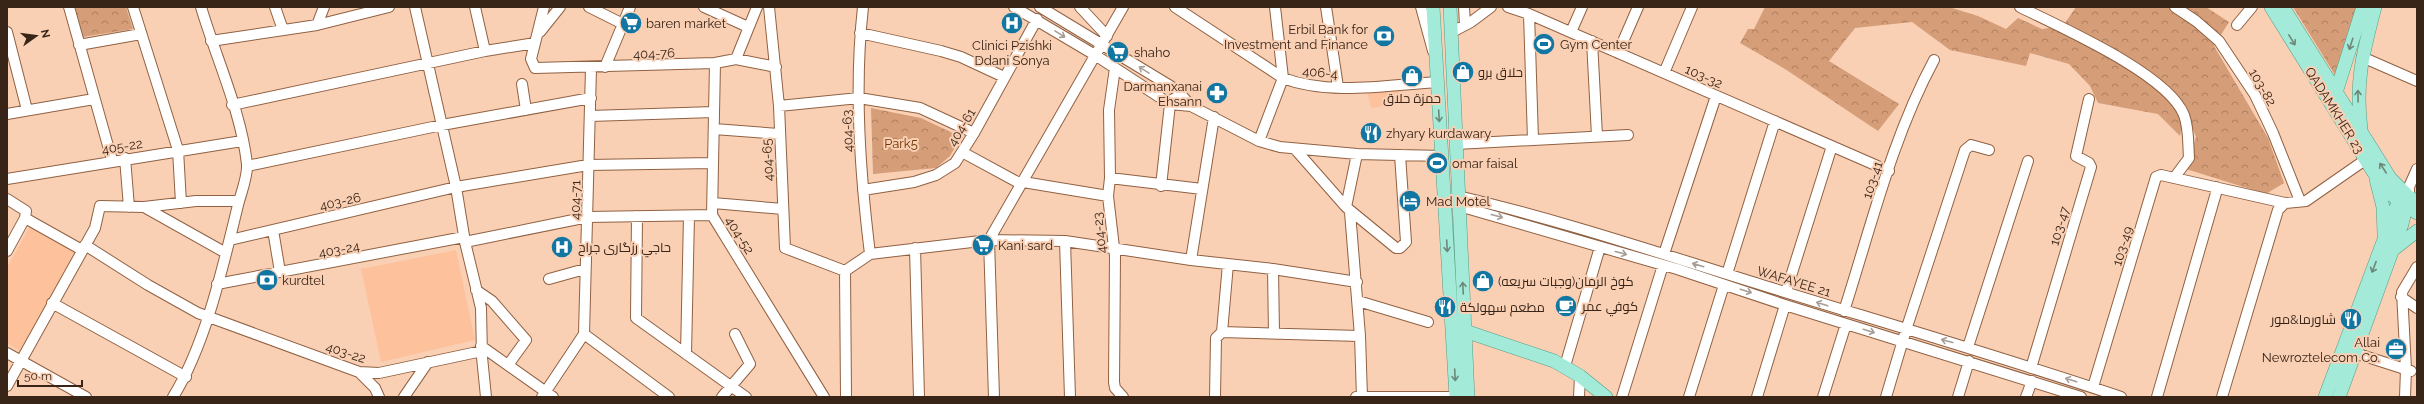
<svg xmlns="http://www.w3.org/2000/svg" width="2424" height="404" viewBox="0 0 2424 404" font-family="Raleway,Cairo,sans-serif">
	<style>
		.built { fill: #fdc19b }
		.forest { fill: url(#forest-crowns) }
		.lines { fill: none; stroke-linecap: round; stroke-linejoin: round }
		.minor-casing { stroke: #906142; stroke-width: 12 }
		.major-casing { stroke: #569c85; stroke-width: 14 }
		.minor { stroke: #fff; stroke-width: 10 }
		.major { stroke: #a3ead9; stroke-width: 13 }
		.oneway { stroke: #a69d97 }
		.oneway2 { stroke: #6e8878 }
		.labels { text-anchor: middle; stroke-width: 4; stroke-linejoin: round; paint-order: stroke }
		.poi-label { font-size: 13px; fill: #392518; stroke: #fad0b5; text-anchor: start }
		.street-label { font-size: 13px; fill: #392518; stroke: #fad0b5 }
		.park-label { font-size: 13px; fill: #6e3603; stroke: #fad0b5 }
	</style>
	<defs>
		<pattern id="forest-crowns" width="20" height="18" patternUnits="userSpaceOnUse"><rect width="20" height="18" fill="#d59d78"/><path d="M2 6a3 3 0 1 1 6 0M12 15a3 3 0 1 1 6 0" fill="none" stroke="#ae8061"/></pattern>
	</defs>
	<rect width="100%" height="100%" fill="#fad0b5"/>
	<path class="built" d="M1399,85L1400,104L1371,108L1367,92Z
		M30,226L75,251L20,351L7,343V268Z
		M456,250L475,340L381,362L361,269Z"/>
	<path class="forest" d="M75,7H126L133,29L83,37Z
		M1765,7H1949L1978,16L2006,29L2018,18L2042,29L2063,26L2076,7H2206L2229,22L2214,46L2268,138L2284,183L2266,194L2186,169L2196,137L2185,109L2180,136L2158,114L2098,103L2090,86L2069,64L2030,53L2026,66L1950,50L1912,22L1855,28L1829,61L1899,104L1878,131L1785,69L1740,43L1748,29H1754Z
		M2293,7H2357L2335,75Z
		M871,108L921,118L961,137L950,156L936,168L873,174Z"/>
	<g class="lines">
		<g class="minor-casing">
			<path id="minor" d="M69,7L112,160
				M133,7L178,150L181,203
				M275,7L283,30
				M415,7L456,187L465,242L481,308L482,357L486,397
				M475,7L485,51
				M544,7L531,59L535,68L715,63L736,59L776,67
				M589,7L621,23
				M704,7L748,27
				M769,7L779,106L785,248L845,271
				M863,7C854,89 860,172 870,254
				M1014,7L1095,55L1170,104L1191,106L1259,141L1280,147L1357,154L1442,156
				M1040,7L1177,90L1191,106
				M1080,7L1107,36
				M1175,7L1283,78C1329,96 1388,85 1437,82
				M1326,7L1338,87
				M1421,7L1433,51
				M1464,7L1465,25
				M1508,7L1529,14L1889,171
				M2020,7C2060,27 2168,74 2184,115C2189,128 2188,144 2189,158L2174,178
				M2175,7L2196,21L2219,41L2255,95L2273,133L2300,201
				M1529,14L1533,140
				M317,25L324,7
				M2237,25L2252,7
				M7,32L27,110
				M540,32L560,7
				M1452,32L1471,22L1491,7
				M1571,32L1582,7
				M860,33L941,51L961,57L1004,77
				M211,41L317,25L389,7
				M1592,41L1597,136
				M79,45L141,34
				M1618,53L1638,7
				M2362,57L2417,81
				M736,59L757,7
				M715,63L712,215L824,397
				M605,67L630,7
				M1115,68L1109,110L1110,178L1108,196L1115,256L1114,382L1115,388L1123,397
				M1664,73L1692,7
				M522,84L526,110
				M232,105L485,51L535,43
				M779,106L859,98L920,108L974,133
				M7,114L94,99
				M590,116L714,112
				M714,129L779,134
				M1259,141L1283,78L1275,7
				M1456,144L1628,135
				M1295,149L1346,207
				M962,152L1021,184
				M1357,154L1346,207L1396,248H1400L1406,242L1400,155
				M125,158L129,207
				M247,166L442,125L591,98
				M1110,178L1202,189
				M7,179L242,141
				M1023,182L1108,196
				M1161,186L1170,104L1173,99
				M863,190L914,182L936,175L955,163L974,133L1037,19
				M1458,196C1561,220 1662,254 1762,285C1882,322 2002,357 2121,397
				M2409,197V187L2417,169
				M7,199L26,211L25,218L82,250
				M713,203L783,209
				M1459,206L1677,269L1785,305L2081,397
				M144,207L226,253
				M1350,212L1360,336L1362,397
				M637,216L636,318L746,397
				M273,230L280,272
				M230,240L456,187L588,165L713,163
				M989,240L1123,7
				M989,240L994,397
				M1065,241L1070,397
				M465,242L588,217L712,215
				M85,245L148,285L198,313L359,372L379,373L482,351
				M915,248L919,397
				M7,251L25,218
				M1664,254L1716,96
				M1191,260L1214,117
				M1273,269L1274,333
				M845,271L870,254L989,240L1065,241L1191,260L1273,269L1357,282
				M845,271L846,397
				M1727,274L1775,121
				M549,279L585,269
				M217,284L464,237
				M476,290L492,301L526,340L508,365
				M1786,292L1832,146
				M2401,297L2417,308
				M1358,301L1428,322
				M52,303L186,377
				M1844,311C1871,227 1892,138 1934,60
				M1222,332L1360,336
				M584,334L591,68
				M584,334L669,397
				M481,346L553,397
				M1968,347L2028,161
				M7,353L86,397
				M2355,353L2411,371
				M686,354L689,216
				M1565,366L1600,247
				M2031,368L2091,167L2089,163L2076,156L2089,99
				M359,372L375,388L379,397
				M7,386L95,228L100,206L144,207L196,201H239
				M2093,387L2156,177L2161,175L2285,203
				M173,397C206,344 223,266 238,205C241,193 248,176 247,164C241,111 216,58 201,7
				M404,397L428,362
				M542,397L584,334
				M722,397L750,364L735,334
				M1215,397L1216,338L1222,332L1228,264
				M1356,397H1456
				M1579,397L1580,376
				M1622,397L1663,265
				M1689,397L1724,285
				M1757,397L1785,305
				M1823,397L1846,324
				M1886,397L1906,330L1965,150L1971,145L1989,150
				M1958,397L1969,361
				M2026,397L2032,381
				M2157,397L2216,193V187
				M2222,397L2278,210L2285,203L2306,201L2365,160
				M2405,397L2406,369L2402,292L2417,267"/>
		</g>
		<g class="major-casing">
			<path id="major" d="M1433,7L1456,397
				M1450,7L1468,397
				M2271,7L2374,173L2393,196L2417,213
				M2283,7L2390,178L2409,197L2417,202
				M2334,99L2363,7
				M2361,129C2355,81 2363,53 2375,7
				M2376,179L2383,207L2384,234
				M2394,249L2417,231
				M1465,331L1554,361L1580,376L1606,397
				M2325,397L2401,194
				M2339,397L2402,224L2408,199"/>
		</g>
		<use href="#minor" class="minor"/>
		<use href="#major" class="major"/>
	</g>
	<defs><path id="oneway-shaft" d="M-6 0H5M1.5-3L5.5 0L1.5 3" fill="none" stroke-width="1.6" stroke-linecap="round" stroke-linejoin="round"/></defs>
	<g class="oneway">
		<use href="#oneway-shaft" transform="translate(1060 34) rotate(32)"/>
		<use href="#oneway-shaft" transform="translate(1144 70) rotate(-148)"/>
		<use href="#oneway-shaft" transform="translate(1497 216) rotate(15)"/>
		<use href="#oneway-shaft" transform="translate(1621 253) rotate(15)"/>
		<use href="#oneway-shaft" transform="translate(1698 265) rotate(-164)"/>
		<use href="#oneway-shaft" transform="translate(1746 291) rotate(17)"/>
		<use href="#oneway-shaft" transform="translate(1822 304) rotate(-162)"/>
		<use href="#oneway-shaft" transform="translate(1869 331) rotate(17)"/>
		<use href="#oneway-shaft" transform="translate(1947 341) rotate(-165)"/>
		<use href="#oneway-shaft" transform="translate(2071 380) rotate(-162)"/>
	</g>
	<g class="oneway2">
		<use href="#oneway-shaft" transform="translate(2292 40) rotate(58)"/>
		<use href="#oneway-shaft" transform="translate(2351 44) rotate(108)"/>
		<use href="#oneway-shaft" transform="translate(2358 96) rotate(-91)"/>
		<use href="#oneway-shaft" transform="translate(1439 116) rotate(87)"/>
		<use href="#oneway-shaft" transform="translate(2383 168) rotate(-123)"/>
		<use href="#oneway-shaft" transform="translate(1447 246) rotate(87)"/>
		<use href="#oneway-shaft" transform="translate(2374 267) rotate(111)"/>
		<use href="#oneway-shaft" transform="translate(1463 288) rotate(-93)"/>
		<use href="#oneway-shaft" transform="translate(1455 375) rotate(87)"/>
	</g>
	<defs>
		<g id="supermarket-disc" transform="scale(1.15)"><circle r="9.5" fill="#1176a2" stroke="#fad0b5"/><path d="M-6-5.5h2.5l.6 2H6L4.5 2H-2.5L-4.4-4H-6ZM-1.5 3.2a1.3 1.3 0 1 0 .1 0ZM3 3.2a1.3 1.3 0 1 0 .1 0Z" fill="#fff"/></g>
		<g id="hospital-disc" transform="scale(1.15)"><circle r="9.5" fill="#1176a2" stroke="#fad0b5"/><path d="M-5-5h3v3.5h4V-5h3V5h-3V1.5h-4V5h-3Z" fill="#fff"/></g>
		<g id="bank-disc" transform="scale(1.15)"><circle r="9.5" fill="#1176a2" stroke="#fad0b5"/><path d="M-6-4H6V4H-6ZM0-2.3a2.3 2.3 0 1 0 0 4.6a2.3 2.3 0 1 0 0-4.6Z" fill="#fff"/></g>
		<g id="stadium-disc" transform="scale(1.15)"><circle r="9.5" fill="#1176a2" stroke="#fad0b5"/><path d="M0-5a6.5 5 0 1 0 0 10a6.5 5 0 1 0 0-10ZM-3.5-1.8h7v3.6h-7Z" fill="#fff"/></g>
		<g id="shop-disc" transform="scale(1.15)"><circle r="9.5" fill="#1176a2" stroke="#fad0b5"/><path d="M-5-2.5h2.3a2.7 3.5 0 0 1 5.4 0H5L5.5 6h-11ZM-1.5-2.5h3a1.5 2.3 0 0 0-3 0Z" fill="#fff"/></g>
		<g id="pharmacy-disc" transform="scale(1.15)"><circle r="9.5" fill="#1176a2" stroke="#fad0b5"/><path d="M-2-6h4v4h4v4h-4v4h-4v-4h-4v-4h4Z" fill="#fff"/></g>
		<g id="restaurant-disc" transform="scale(1.15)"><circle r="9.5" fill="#1176a2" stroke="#fad0b5"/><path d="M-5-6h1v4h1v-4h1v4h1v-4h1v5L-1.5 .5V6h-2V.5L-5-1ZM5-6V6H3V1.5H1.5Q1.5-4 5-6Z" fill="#fff"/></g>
		<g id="hotel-disc" transform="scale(1.15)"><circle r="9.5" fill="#1176a2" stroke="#fad0b5"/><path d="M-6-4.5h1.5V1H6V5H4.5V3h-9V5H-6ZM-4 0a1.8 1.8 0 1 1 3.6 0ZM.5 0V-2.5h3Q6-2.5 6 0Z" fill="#fff"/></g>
		<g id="cafe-disc" transform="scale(1.15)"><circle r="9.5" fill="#1176a2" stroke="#fad0b5"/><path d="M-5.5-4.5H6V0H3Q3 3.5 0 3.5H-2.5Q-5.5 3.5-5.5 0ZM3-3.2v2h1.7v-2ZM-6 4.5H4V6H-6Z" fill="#fff"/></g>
		<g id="office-disc" transform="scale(1.15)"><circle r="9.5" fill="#1176a2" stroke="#fad0b5"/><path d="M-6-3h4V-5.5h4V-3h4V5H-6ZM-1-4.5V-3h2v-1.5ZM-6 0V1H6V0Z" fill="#fff"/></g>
	</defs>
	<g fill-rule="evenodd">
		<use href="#supermarket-disc" x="631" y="23"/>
		<use href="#hospital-disc" x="1012" y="23"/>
		<use href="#bank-disc" x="1384" y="36"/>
		<use href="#stadium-disc" x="1544" y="44"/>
		<use href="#supermarket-disc" x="1118" y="52"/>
		<use href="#shop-disc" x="1463" y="72"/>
		<use href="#shop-disc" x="1412" y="76"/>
		<use href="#pharmacy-disc" x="1217" y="93"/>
		<use href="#restaurant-disc" x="1371" y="133"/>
		<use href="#stadium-disc" x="1437" y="163"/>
		<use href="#hotel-disc" x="1410" y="201"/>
		<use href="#supermarket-disc" x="983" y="245"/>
		<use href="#hospital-disc" x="562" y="247"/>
		<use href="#bank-disc" x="267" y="280"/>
		<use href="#shop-disc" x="1483" y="281"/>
		<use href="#cafe-disc" x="1566" y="306"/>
		<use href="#restaurant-disc" x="1445" y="307"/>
		<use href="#restaurant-disc" x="2351" y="319"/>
		<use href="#office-disc" x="2396" y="349"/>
	</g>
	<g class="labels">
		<g class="poi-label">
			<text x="646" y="28">baren market</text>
			<text x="1368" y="34" text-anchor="end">Erbil Bank for<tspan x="1368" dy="15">Investment and Finance</tspan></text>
			<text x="1560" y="49">Gym Center</text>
			<text x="1012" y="50" text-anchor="middle">Clinici Pzishki<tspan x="1012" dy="15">Ddani Sonya</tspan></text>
			<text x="1134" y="57">shaho</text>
			<text x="1478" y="77">حلاق برو</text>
			<text x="1202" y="91" text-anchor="end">Darmanxanai<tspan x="1202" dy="15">Ehsann</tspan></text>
			<text x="1412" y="103" text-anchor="middle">حمزة حلاق</text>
			<text x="1386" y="138">zhyary kurdawary</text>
			<text x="1452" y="168">omar faisal</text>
			<text x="1426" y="206">Mad Motel</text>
			<text x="998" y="250">Kani sard</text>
			<text x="578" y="252">حاجي رزگارى جراح</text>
			<text x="282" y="285">kurdtel</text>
			<text x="1498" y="286">كوخ الرمان(وجبات سريعه)</text>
			<text x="1582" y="311">كوفي عمر</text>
			<text x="1460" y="312">مطعم سهولكة</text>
			<text x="2336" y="324" text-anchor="end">شاورما&amp;مور</text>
			<text x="2380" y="347" text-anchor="end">Allai<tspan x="2380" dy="15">Newroztelecom Co.</tspan></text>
		</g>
		<g class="street-label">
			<text transform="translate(654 53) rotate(-2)" y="5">404-76</text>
			<text transform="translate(1320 72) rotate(5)" y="5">406-4</text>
			<text transform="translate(1704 76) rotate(24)" y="5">103-32</text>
			<text transform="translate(2263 87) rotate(60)" y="5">103-82</text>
			<text transform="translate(2335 110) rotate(58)" y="5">QADAMKHER 23</text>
			<text transform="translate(961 127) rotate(-59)" y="5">404-61</text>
			<text transform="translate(847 131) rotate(-92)" y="5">404-63</text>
			<text transform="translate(122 146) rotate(-9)" y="5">405-22</text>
			<text transform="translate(767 160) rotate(-93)" y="5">404-65</text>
			<text transform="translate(1872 180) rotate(-72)" y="5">103-41</text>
			<text transform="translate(575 200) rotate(-89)" y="5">404-71</text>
			<text transform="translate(340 201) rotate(-13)" y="5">403-26</text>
			<text transform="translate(2059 226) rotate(-73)" y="5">103-47</text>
			<text transform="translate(1099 233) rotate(-96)" y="5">404-23</text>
			<text transform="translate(740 235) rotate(58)" y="5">404-52</text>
			<text transform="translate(2122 246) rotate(-73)" y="5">103-49</text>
			<text transform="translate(339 249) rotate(-10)" y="5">403-24</text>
			<text transform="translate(1794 281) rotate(17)" y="5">WAFAYEE 21</text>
			<text transform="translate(346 352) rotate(18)" y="5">403-22</text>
		</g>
		<g class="park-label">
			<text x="901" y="148">Park5</text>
		</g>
	</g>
	<rect width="2424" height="404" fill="none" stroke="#392518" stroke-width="16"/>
	<g transform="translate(36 36) rotate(76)" stroke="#fad0b5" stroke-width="3" paint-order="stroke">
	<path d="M0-3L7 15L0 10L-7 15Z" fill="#392518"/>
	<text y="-6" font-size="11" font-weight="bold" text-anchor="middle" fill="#392518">N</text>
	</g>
	<path d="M18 380v6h64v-6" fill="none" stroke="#392518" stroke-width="2"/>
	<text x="24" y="380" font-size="12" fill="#392518" stroke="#fad0b5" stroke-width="3" paint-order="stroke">50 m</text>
</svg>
